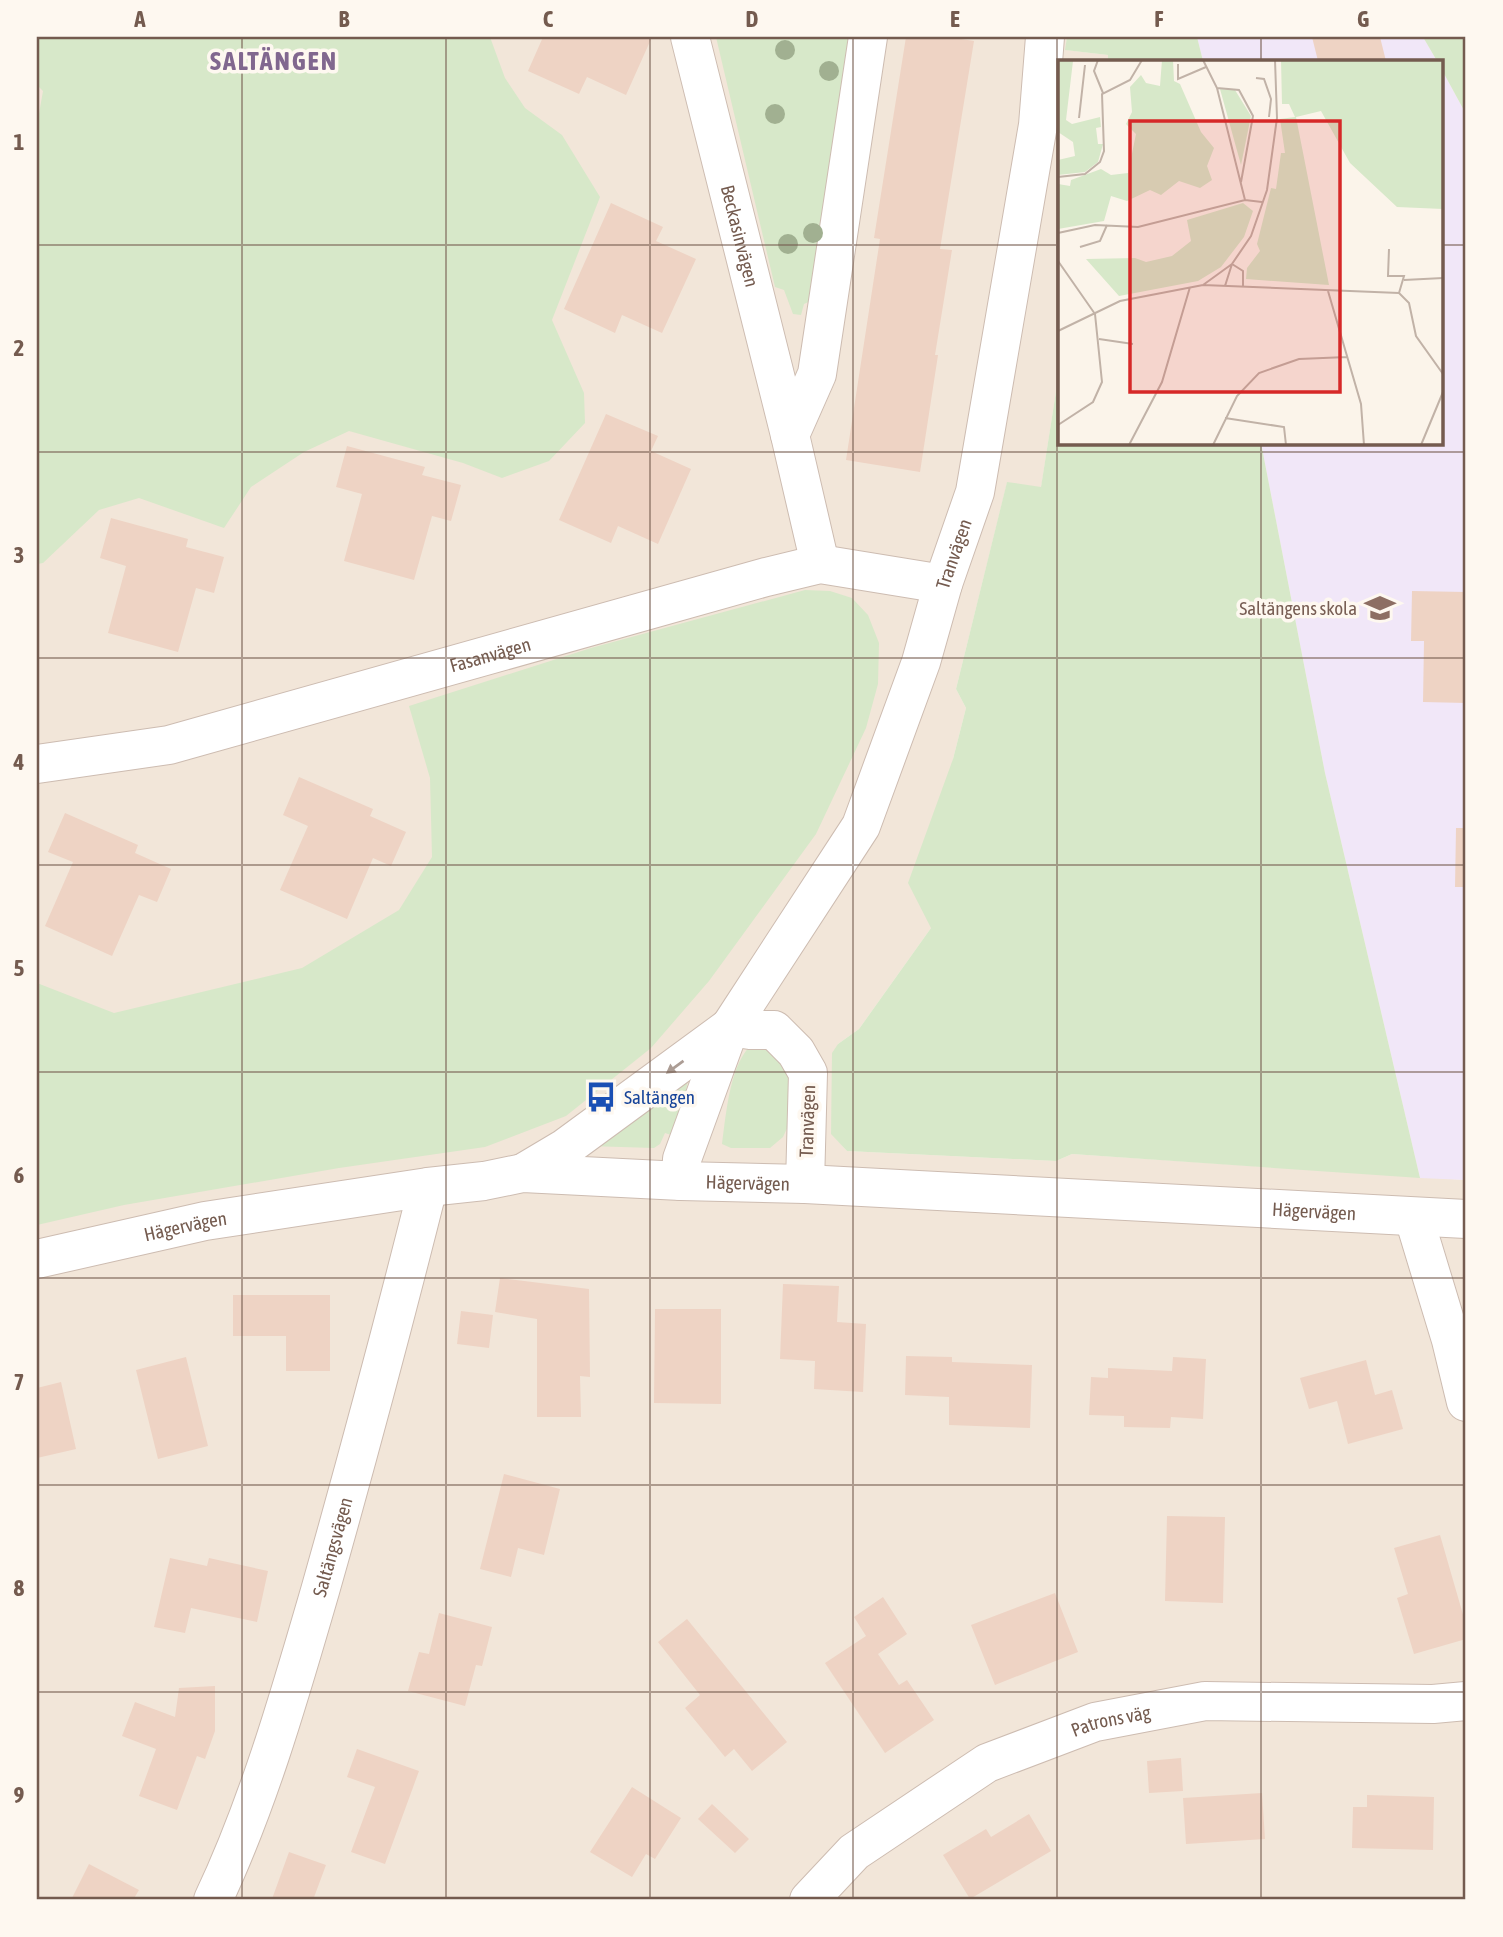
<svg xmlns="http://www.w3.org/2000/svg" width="1503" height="1937" viewBox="0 0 1503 1937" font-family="'Asap Condensed',sans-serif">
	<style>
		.residential { fill: #f2e6d9 }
		.education { fill: #f1e7f8 }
		.green { fill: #d7e8c9 }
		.building { fill: #eed3c4 }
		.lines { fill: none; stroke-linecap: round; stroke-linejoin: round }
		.minor-casing { stroke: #cdbcb1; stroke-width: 40 }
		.minor { stroke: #fff; stroke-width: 38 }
		.tree { fill: #a1b091 }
		.oneway { fill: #ac9d95 }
		.grid { fill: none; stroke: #745b4f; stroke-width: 2; stroke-opacity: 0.55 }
		.labels { text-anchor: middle; stroke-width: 7; stroke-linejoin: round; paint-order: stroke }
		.street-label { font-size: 19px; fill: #745b4f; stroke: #fef8f0 }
		.education-label { font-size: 19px; fill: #785e54; stroke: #fef8f0; text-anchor: end }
		.transit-label { font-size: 19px; fill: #164399; stroke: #fef8f0; text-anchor: start }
		.district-label { font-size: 26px; font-weight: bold; letter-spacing: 2px; fill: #81678f; stroke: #fef8f0 }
		.inset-road { fill: none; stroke: #c1b2a7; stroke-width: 2 }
		.view { fill: #d62828; fill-opacity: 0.15; stroke: #d62828; stroke-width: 3.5 }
		.inset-edge { fill: none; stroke: #745b4f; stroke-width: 3.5 }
		.neatline { fill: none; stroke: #745b4f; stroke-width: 2.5 }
		.grid-label { font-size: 23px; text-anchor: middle; font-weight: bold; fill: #745b4f }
	</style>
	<rect width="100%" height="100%" fill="#fbf4ea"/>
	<path class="residential" d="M37,37H1067L1066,50L1108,55V61H1060V366L1041,488L1007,483L956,689L966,708L953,759L931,928L859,1029L838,1044L831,1133L847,1151L1056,1161L1072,1154L1466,1180V1900H37Z"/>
	<path class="education" d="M1197,37H1423L1437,61H1203Z
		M1442,70L1466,114V1180L1420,1178L1325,773L1261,443H1442Z"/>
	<path class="green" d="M37,37H490L505,78L525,108L562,135L600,197L552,320L584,393L585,423L549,461L502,478L463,463L349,431L304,452L251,487L224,528L139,498L99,510L43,563L37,564V125L43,91L37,85Z
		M716,37H858L815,299L804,304L801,315L793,314L784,290L775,287Z
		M1067,37H1197L1203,61H1108V55L1065,50Z
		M1423,37H1466V114L1442,70V61H1437Z
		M1060,366V443H1261L1325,773L1420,1178L1072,1154L1056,1161L847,1151L831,1134L832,1053L838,1044L859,1029L931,928L908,883L953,759L966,708L956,689L1007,482L1041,487Z
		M805,590L830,591L852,598L868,615L879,643L878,684L866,728L816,834L709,981L651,1048L566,1116L485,1147L339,1168L124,1205L37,1225V983L114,1013L302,968L399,910L432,857L430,778L409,706L591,648Z
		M754,1043L767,1045L788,1071L789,1090V1124L783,1137L770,1148H731L722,1144C726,1115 730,1060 754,1043Z
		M690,1070L677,1137L665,1133L660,1144L654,1148L588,1146Z"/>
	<path class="building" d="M543,37H652L626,95L587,77L579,94L528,71Z
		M906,37H948L974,41L940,249L952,250L935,355H938L920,472L846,460L880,239L874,238Z
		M1312,37H1380L1386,61H1318Z
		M611,203L663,227L656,241L696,259L662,333L622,315L615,333L564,309Z
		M606,414L658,436L651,451L691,469L658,544L618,526L611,543L559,520Z
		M347,446L425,467L422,475L461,485L451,521L432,516L414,580L344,561L362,494L336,487Z
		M111,518L188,539L186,547L224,557L214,593L196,588L178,652L108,633L126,566L100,558Z
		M1412,591L1466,592V703L1423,702L1424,641H1411Z
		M299,777L373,809L370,816L406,832L391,866L373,858L347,919L280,890L308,826L283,815Z
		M65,813L138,845L135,853L171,869L157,902L139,895L112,956L45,926L73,862L48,852Z
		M1456,828H1466V887H1455Z
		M500,1278L589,1289L590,1377L580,1376L581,1417H537V1319L495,1312Z
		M783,1284L839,1286L837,1322L866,1324L863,1392L814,1389L815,1361L780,1359Z
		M233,1295H330V1371H286V1336H233Z
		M655,1309H721V1404L654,1403Z
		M461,1311L493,1315L489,1348L457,1344Z
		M906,1356L952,1357V1362L1032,1365L1030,1428L949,1425V1397L905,1395Z
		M186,1357L208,1446L158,1459L136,1370Z
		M1173,1357L1206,1359L1203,1419L1171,1417L1170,1428L1124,1427V1416L1089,1415L1091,1377L1108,1378V1368L1172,1371Z
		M1366,1360L1375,1395L1392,1390L1403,1429L1348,1444L1337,1401L1309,1409L1300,1378Z
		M61,1382L76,1449L37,1458V1388Z
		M504,1474L560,1489L544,1555L518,1548L511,1577L480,1569Z
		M1167,1516L1225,1517L1223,1603L1165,1601Z
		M1440,1535L1466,1625V1639L1414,1654L1397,1598L1408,1594L1394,1548Z
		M170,1558L207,1566L209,1558L268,1571L257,1622L191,1608L185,1633L154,1627Z
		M1055,1593L1078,1652L995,1685L971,1625Z
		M883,1597L907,1634L878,1654L899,1685L907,1680L934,1720L885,1753L825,1663L866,1636L854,1617Z
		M439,1613L492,1627L482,1666L476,1665L465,1706L408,1691L419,1652L429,1654Z
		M687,1619L787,1742L752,1771L734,1749L725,1757L685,1708L700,1695L658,1642Z
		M215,1686V1731L205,1759L197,1756L177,1810L139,1796L156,1749L122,1736L135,1702L175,1717L179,1688Z
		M357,1749L419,1771L385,1864L351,1852L375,1787L347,1777Z
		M1181,1758L1183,1791L1149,1793L1147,1761Z
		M632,1787L681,1818L655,1859L646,1854L632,1877L590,1852Z
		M1262,1793L1265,1839L1186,1844L1183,1798Z
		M1367,1795L1434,1797L1433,1850L1352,1848L1353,1807H1367Z
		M712,1804L749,1839L735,1853L698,1819Z
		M1029,1814L1051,1851L970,1899L943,1855L986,1829L991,1837Z
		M289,1852L326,1865L313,1900L272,1899Z
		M89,1864L139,1890L133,1900H71Z"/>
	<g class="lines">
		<g class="minor-casing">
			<g id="minor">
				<path id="s1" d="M690,37L790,435L820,564"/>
				<path d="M790,435L817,374L868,37"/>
				<path id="s2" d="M37,764L169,745L766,577L820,564L943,584"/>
				<path d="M523,1173L565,1148L730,1027L750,1030H774L796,1052L808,1073L805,1184"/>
				<path id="s3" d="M681,1181L682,1159L730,1027L861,826L921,662L943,584L975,492L1038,125L1045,37"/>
				<path d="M1414,1218L1451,1340L1466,1402"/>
				<path id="s4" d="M37,1259L205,1221L428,1187L484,1181L523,1173L681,1181L805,1184L1466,1219"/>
				<path id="s5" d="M213,1900C259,1803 290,1694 320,1591C358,1457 394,1322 428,1187"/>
				<path id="s6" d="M809,1900L854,1852L987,1763L1095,1722L1205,1701L1433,1704L1466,1701"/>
			</g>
		</g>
		<use href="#minor" class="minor"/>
	</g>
	<g class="tree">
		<circle cx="785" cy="50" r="10"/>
		<circle cx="829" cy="71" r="10"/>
		<circle cx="775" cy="114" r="10"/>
		<circle cx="813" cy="233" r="10"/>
		<circle cx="788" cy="244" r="10"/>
	</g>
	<defs><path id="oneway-solid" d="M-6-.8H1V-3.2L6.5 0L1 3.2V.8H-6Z" transform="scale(1.75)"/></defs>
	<use class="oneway" href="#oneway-solid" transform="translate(675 1067) rotate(144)"/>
	<path class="grid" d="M242,37V1900M446,37V1900M650,37V1900M853,37V1900M1057,37V1900M1261,37V61M37,245H1060M1442,245H1466M1261,443V1900M37,452H1466M37,658H1466M37,865H1466M37,1072H1466M37,1278H1466M37,1485H1466M37,1692H1466"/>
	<defs>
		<g id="school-bare" transform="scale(2.415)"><path d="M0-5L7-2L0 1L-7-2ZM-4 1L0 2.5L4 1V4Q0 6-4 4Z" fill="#8d6e63" stroke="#fef8f0" stroke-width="2.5" paint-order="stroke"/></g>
		<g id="bus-bare" transform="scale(2.415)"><path d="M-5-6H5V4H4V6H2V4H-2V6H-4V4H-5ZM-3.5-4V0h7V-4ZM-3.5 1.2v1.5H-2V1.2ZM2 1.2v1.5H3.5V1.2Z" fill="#1a4fb4" stroke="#fef8f0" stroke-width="2.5" paint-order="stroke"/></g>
	</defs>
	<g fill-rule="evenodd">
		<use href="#school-bare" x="1380" y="608"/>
		<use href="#bus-bare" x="601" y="1097"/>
	</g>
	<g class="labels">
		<g class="street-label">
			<text dy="7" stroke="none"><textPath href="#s1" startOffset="205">Beckasinvägen</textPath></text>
			<text dy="7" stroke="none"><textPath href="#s3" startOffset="690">Tranvägen</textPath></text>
			<text dy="7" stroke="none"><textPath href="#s2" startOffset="467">Fasanvägen</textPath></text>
			<text transform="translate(807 1121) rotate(-88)" y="7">Tranvägen</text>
			<text dy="7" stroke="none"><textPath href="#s4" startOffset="719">Hägervägen</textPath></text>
			<text dy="7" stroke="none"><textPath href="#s4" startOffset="1286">Hägervägen</textPath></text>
			<text dy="7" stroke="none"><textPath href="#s4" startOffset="152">Hägervägen</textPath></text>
			<text dy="7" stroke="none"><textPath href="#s5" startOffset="373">Saltängsvägen</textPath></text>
			<text dy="7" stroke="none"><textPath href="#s6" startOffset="357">Patrons väg</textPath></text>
		</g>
		<g class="education-label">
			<text x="1357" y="615">Saltängens skola</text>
		</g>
		<g class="transit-label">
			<text x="624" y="1104">Saltängen</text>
		</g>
		<g class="district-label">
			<text x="274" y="70">SALTÄNGEN</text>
		</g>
	</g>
	<g transform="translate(1058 60)">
		<rect width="385" height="385" fill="#fbf4ea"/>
		<path d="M0,0H37L15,1L8,60L14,64L42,57L43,67L38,68L40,84H45L40,102L27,112L0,115V100L17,96L15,82L0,72ZM104,0H115L116,21L122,24L143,72L156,88L149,106L154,120L142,128L121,121L103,135L92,130L69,141L53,136L46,161L0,169V124L12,126L13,120L43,109L53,115L70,113L78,74L68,64L74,52L72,27L83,15L88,23L102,26ZM223,0H385V149L339,147L292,103L263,51L238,57L271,225L188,219L189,208L202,191L199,184L213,128L218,129L223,93H227L222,59L237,57L231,44H224ZM162,29L177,30L193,56L183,105ZM185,143L195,151L186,177L163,207L140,221L61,236L28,199L77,198L88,202L114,196L133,181L129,160Z" fill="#d7e8c9"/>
		<path class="inset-road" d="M40,0L36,11L45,33M145,0L159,28L187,140M120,4V19L148,7M198,18L206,19L213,39L211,57M159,28L181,30L195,56L183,122M21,58L27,5M0,117L27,114L42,102L46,91L44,34L72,20L84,0M0,173L37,165L80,167L187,140L204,142M22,187L42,181L49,165M331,189L330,216H346L341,233M0,201L37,254L44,322L35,342L0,365M174,204L185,211V226M346,220L385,218M145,225L174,204M167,226L174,204L193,176L209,130L219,58L217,0M270,231L303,344L306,385M341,233L351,243L358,276L385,314M0,271L62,241L145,225L341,233M41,279L75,284M167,358L226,367L228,385M71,385L104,322L132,227M155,385L179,336L201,313L241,299L289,297M363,385L385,332"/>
		<path class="view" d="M72,61H282V332H72Z"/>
		<rect width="385" height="385" class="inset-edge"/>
	</g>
	<rect width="1503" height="1937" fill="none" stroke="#fef8f0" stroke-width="77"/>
	<rect x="38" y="38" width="1426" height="1860" class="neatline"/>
	<g class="grid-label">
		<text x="140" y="27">A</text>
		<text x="344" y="27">B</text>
		<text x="548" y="27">C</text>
		<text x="752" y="27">D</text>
		<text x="955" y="27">E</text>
		<text x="1159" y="27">F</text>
		<text x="1363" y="27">G</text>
		<text x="19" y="150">1</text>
		<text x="19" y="356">2</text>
		<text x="19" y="563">3</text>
		<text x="19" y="770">4</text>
		<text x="19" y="976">5</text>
		<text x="19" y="1183">6</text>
		<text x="19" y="1390">7</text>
		<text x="19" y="1596">8</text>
		<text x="19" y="1803">9</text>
	</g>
</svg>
